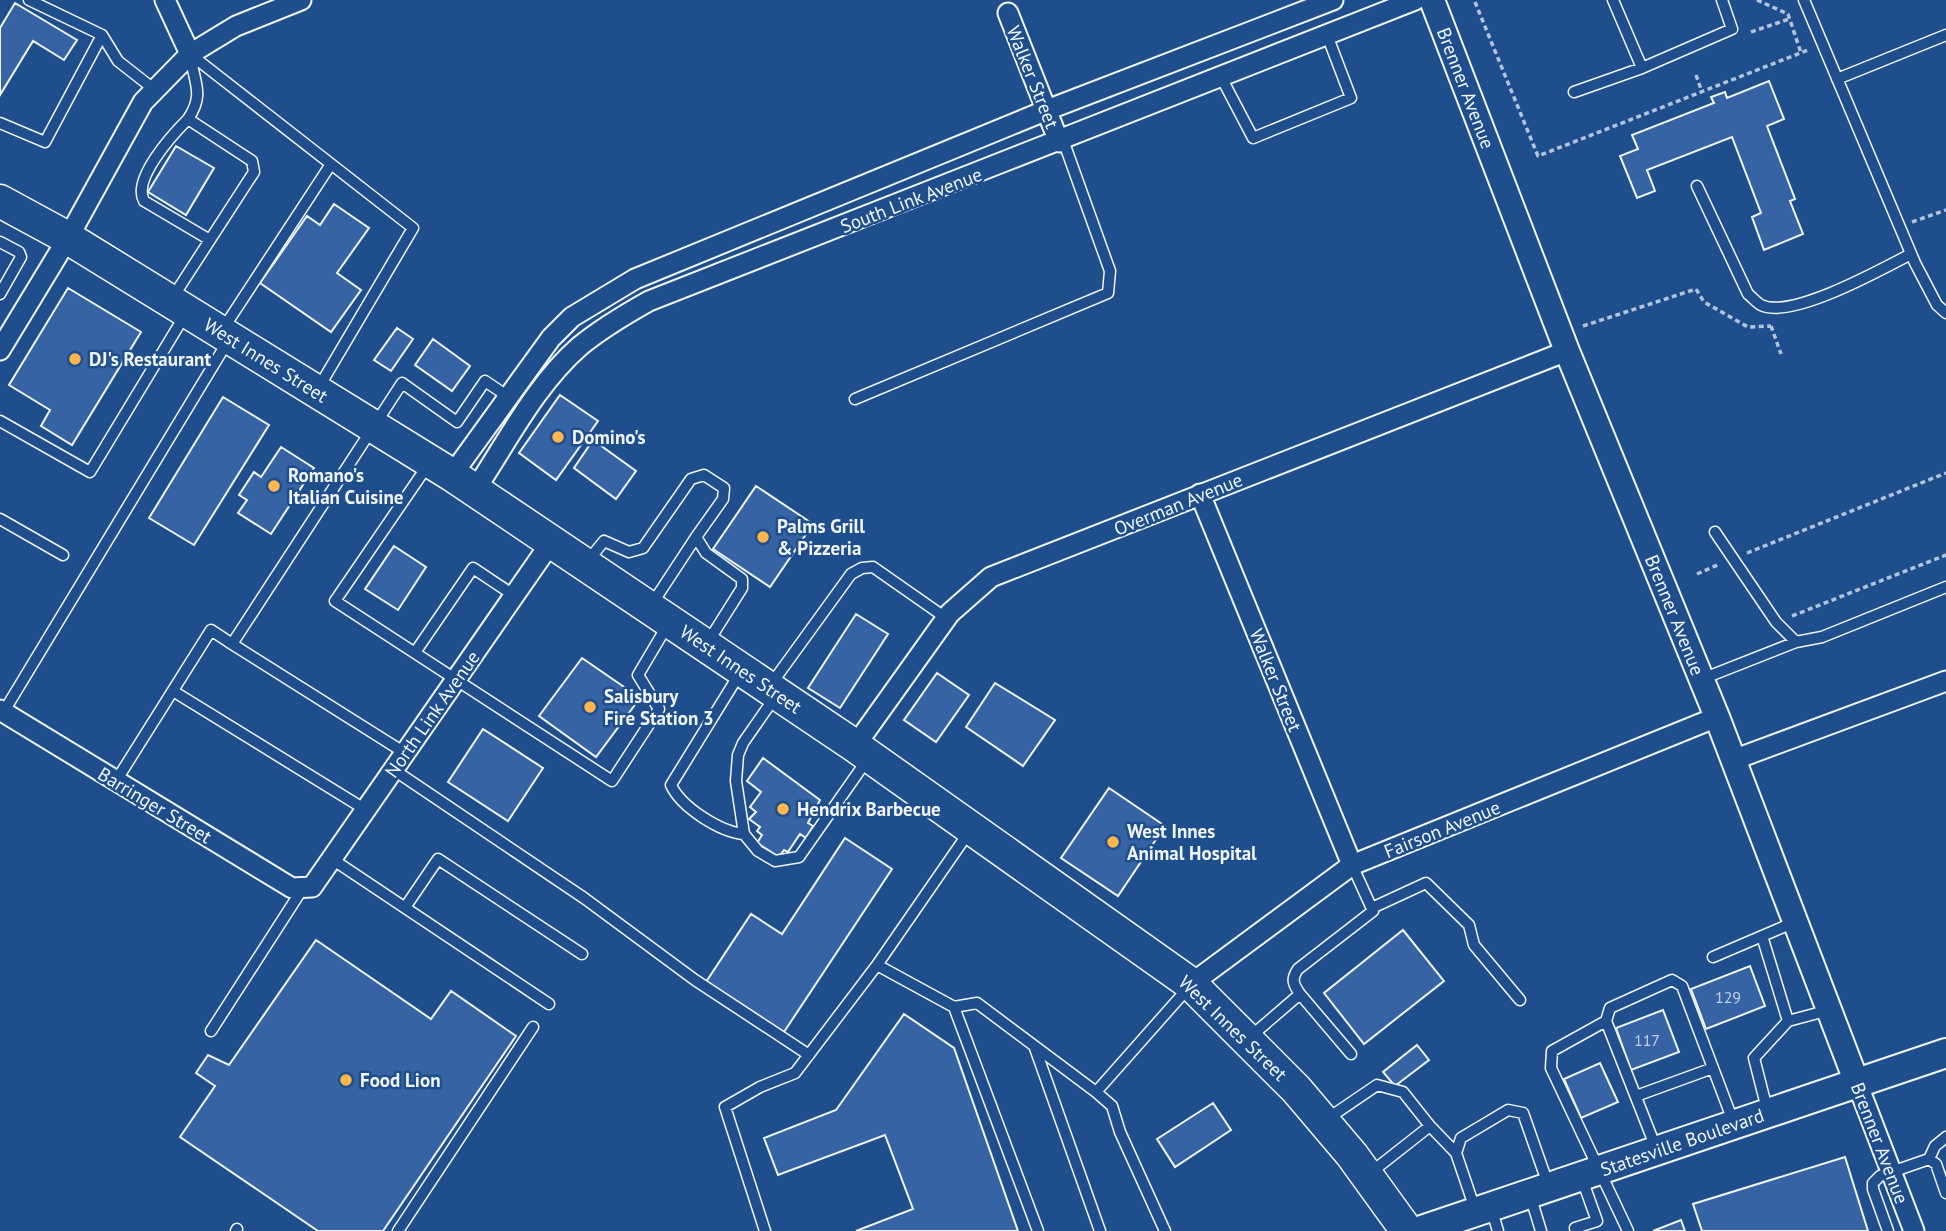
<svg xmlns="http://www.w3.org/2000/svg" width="1946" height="1231" viewBox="0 0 1946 1231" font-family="'PT Sans',sans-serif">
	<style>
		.building { fill: #3563a3; stroke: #f2f6ff; stroke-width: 2 }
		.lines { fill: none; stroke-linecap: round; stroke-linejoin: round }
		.service-casing { stroke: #f2f6ff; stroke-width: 13 }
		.minor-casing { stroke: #f2f6ff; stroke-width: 23 }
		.tertiary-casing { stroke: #f2f6ff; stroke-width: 28 }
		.secondary-casing { stroke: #f2f6ff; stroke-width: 32 }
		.primary-casing { stroke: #f2f6ff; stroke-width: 35 }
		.path { stroke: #b3c4dc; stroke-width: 3.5; stroke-dasharray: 5 3.5; stroke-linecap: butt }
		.service { stroke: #1f4e8c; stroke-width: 10 }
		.minor { stroke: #1f4e8c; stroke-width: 19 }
		.tertiary { stroke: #1f4e8c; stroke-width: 24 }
		.secondary { stroke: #1f4e8c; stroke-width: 28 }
		.primary { stroke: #1f4e8c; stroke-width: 32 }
		.poi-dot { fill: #ffb74d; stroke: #1f4e8c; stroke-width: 2.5 }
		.labels { text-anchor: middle; stroke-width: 5; stroke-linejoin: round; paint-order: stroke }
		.number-label { font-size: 16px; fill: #c3d1e8 }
		.street-label { font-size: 19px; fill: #f2f6ff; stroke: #1f4e8c }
		.poi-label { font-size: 19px; font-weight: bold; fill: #f2f6ff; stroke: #1f4e8c; text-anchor: start }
	</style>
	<rect width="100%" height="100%" fill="#1f4e8c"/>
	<path class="building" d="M15,3L77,40L64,60L33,41L0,95V28Z
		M1769,81L1784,119L1767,126L1795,199L1790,201L1803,234L1764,250L1752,217L1761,213L1732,137L1647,170L1655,191L1637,198L1620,156L1638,149L1632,135L1714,103L1711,97L1725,92L1727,98Z
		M176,146L214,168L186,215L148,192Z
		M334,204L369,228L337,273L361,290L331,332L260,283L307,216L320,225Z
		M68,288L141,332L72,445L41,426L50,410L9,385Z
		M397,328L413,339L391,371L374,360Z
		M433,339L470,366L452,391L415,365Z
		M560,395L598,421L556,480L519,453Z
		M223,397L269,425L194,545L149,518Z
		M593,440L636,471L616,499L574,468Z
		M281,447L314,468L271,534L238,513L247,500L239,495L254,472L261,477Z
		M756,486L813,524L770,587L713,549Z
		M394,546L426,567L398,610L365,589Z
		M856,614L888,634L840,708L808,688Z
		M582,658L640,698L596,757L539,716Z
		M937,673L969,695L936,742L904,720Z
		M995,683L1055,720L1023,766L966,727Z
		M483,729L543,768L508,821L448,782Z
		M763,758L820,800L808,823L813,826L806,838L800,834L788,852L784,850L779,857L757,843L762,835L757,831L760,827L749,819L756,812L750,807L761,792L747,781Z
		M1109,788L1165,826L1118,896L1061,858Z
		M845,838L892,869L784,1032L706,982L751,914L782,934Z
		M1403,930L1444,981L1364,1044L1324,993Z
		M316,940L431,1019L451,991L516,1036L383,1231H318L180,1137L215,1086L196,1073L208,1055L229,1065Z
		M1750,966L1765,1006L1706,1029L1691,989Z
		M1663,1010L1679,1052L1631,1070L1616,1028Z
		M904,1014L954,1048L1018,1231H856L913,1209L885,1135L778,1175L764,1138L836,1110Z
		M1417,1045L1429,1060L1395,1086L1383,1072Z
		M1600,1063L1618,1102L1581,1118L1564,1079Z
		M1213,1103L1231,1130L1175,1167L1157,1139Z
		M1845,1157L1868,1231H1702L1693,1204Z
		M1681,1220L1685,1231H1653Z"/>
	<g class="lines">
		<g class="service-casing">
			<path id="service" d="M29,0L102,35L118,61L155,90
				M1613,0L1642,68L1732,29L1722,0
				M1804,0L1915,263L1937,305L1946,313
				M190,54L413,228L319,387
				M1221,77L1253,138L1351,98L1327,35
				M1837,79L1946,35
				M1574,92L1642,68
				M188,119C172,135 132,179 144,201L210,240
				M0,123L45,142L102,35
				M1697,186L1748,294C1752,297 1757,303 1761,305C1791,320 1882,269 1911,254
				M0,242L19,252L21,257L0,294
				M173,297L254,172L252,161L188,119C205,94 194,83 190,54
				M223,329L331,164
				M855,399L1108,293L1110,271L1063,140
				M0,421L90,472L185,315
				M428,465L335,601L612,781L659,709L638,675L667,626
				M0,519L63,555
				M1715,532L1776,622L1796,642
				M587,562L604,541L629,552L643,548L691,479L704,475L724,488L723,499L696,537L706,553L742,579V588L708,642
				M652,604L696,537
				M416,651L473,568L515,596
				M740,673L671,785C681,807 720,832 744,834
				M1702,679L1796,642L1822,637L1946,587
				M772,683L851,574L862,568L873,567L946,618
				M173,691L366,810
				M775,697L743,743L738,755L736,781L744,834L758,851L775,861L799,857L867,760
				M3,713L228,341
				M405,753L232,644L402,383L457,422L485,381L507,396
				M394,770L584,898L695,980L809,1055
				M116,781L211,630L232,644
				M969,832L877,965L954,1007L977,1003L1096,1092L1189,987
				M332,859L549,1004
				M406,906L438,859L582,954
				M1374,907L1426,883L1469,925L1474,945L1520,1000
				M1762,936L1788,1021
				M1713,957L1795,922
				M1300,994L1351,1054
				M954,1007L1038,1231
				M1606,1021L1552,1051L1551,1068L1628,1231
				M211,1031L303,888
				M1250,1037L1300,994C1293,984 1291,979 1298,969L1373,911L1352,865
				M1035,1048L1100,1231
				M1096,1092L1112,1106L1120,1132L1165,1231
				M1636,1096L1713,1068
				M1767,1109L1754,1058L1788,1021L1829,1010
				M1327,1119L1377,1085L1403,1092L1430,1126L1369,1174
				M1430,1126L1456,1153
				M1656,1148L1606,1021L1610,1008L1672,980L1682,986L1733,1121
				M1929,1159L1935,1146L1946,1137
				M1530,1195L1541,1231
				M1491,1208L1498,1231
				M1475,1209L1456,1153L1461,1138L1508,1110L1523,1113L1549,1187
				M236,1231L237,1229
				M398,1231L533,1027
				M765,1231L725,1107L760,1087L795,1073L877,965
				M1576,1231L1575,1228L1597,1221L1582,1179
				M1888,1231L1873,1189V1183L1880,1176L1929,1159L1936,1164L1946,1193"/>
		</g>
		<g class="minor-casing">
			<path id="minor" d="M165,0L190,54
				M1008,13L1059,142
				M0,350L68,238L143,102L190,54L236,26L301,0
				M452,475L551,338L572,317L635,279L1047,110L1333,0
				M475,490C507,442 536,384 580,346C602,328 624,315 649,301L1415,0
				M1200,494L1352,865
				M0,710L292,888L312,887L552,541
				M855,746L950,613L991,577L1567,351
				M1733,760L1946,681
				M1191,984L1352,865L1717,717
				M1857,1083L1914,1231"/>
		</g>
		<g class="tertiary-casing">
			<path id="tertiary" d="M1432,0L1567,351L1717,717L1857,1083"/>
		</g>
		<g class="secondary-casing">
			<path id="secondary" d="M1419,1231L1946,1053"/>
		</g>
		<g class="primary-casing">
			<path id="primary" d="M0,201L68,238L452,475L855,746L1191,984L1296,1089L1352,1155L1407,1231"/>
		</g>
		<path class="path" d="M1757,0L1788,14L1801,53
			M1475,2L1538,156L1808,50
			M1751,32L1789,19
			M1696,75L1702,92
			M1912,222L1946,210
			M1583,326L1696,289L1704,302L1748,327L1771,326
			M1771,326L1781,354
			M1747,553L1946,473
			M1697,574L1720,564
			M1792,616L1946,555"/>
		<use href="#service" class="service"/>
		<use href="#minor" class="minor"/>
		<use href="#tertiary" class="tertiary"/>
		<use href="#secondary" class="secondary"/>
		<use href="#primary" class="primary"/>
	</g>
	<g class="poi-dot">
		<circle cx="75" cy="359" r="7"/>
		<circle cx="558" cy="437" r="7"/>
		<circle cx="274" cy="486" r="7"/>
		<circle cx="763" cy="537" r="7"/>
		<circle cx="590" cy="707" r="7"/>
		<circle cx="783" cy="809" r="7"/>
		<circle cx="1113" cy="842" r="7"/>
		<circle cx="346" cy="1080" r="7"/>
	</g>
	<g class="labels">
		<g class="number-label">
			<text x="1728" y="1003">129</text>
			<text x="1647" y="1046">117</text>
		</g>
		<g class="street-label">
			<text transform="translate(1033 77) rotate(68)" y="7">Walker Street</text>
			<text transform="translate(1466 88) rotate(69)" y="7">Brenner Avenue</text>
			<text transform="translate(911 200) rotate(-21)" y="7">South Link Avenue</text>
			<text transform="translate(266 360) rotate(32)" y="7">West Innes Street</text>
			<text transform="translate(1178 504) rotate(-22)" y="7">Overman Avenue</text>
			<text transform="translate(1675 615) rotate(68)" y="7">Brenner Avenue</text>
			<text transform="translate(741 669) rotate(34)" y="7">West Innes Street</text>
			<text transform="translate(1276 680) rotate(68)" y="7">Walker Street</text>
			<text transform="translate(432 714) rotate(-55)" y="7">North Link Avenue</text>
			<text transform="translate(155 805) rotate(31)" y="7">Barringer Street</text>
			<text transform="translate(1442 829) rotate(-22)" y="7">Fairson Avenue</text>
			<text transform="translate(1233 1028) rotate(44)" y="7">West Innes Street</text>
			<text transform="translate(1682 1142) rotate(-19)" y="7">Statesville Boulevard</text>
			<text transform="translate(1880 1143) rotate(69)" y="7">Brenner Avenue</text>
		</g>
		<g class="poi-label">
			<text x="89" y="366">DJ's Restaurant</text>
			<text x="572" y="444">Domino's</text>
			<text x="288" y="482">Romano's<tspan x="288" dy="22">Italian Cuisine</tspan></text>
			<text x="777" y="533">Palms Grill<tspan x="777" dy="22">&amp; Pizzeria</tspan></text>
			<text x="604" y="703">Salisbury<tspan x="604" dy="22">Fire Station 3</tspan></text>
			<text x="797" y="816">Hendrix Barbecue</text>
			<text x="1127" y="838">West Innes<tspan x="1127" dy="22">Animal Hospital</tspan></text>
			<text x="360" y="1087">Food Lion</text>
		</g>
	</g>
</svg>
